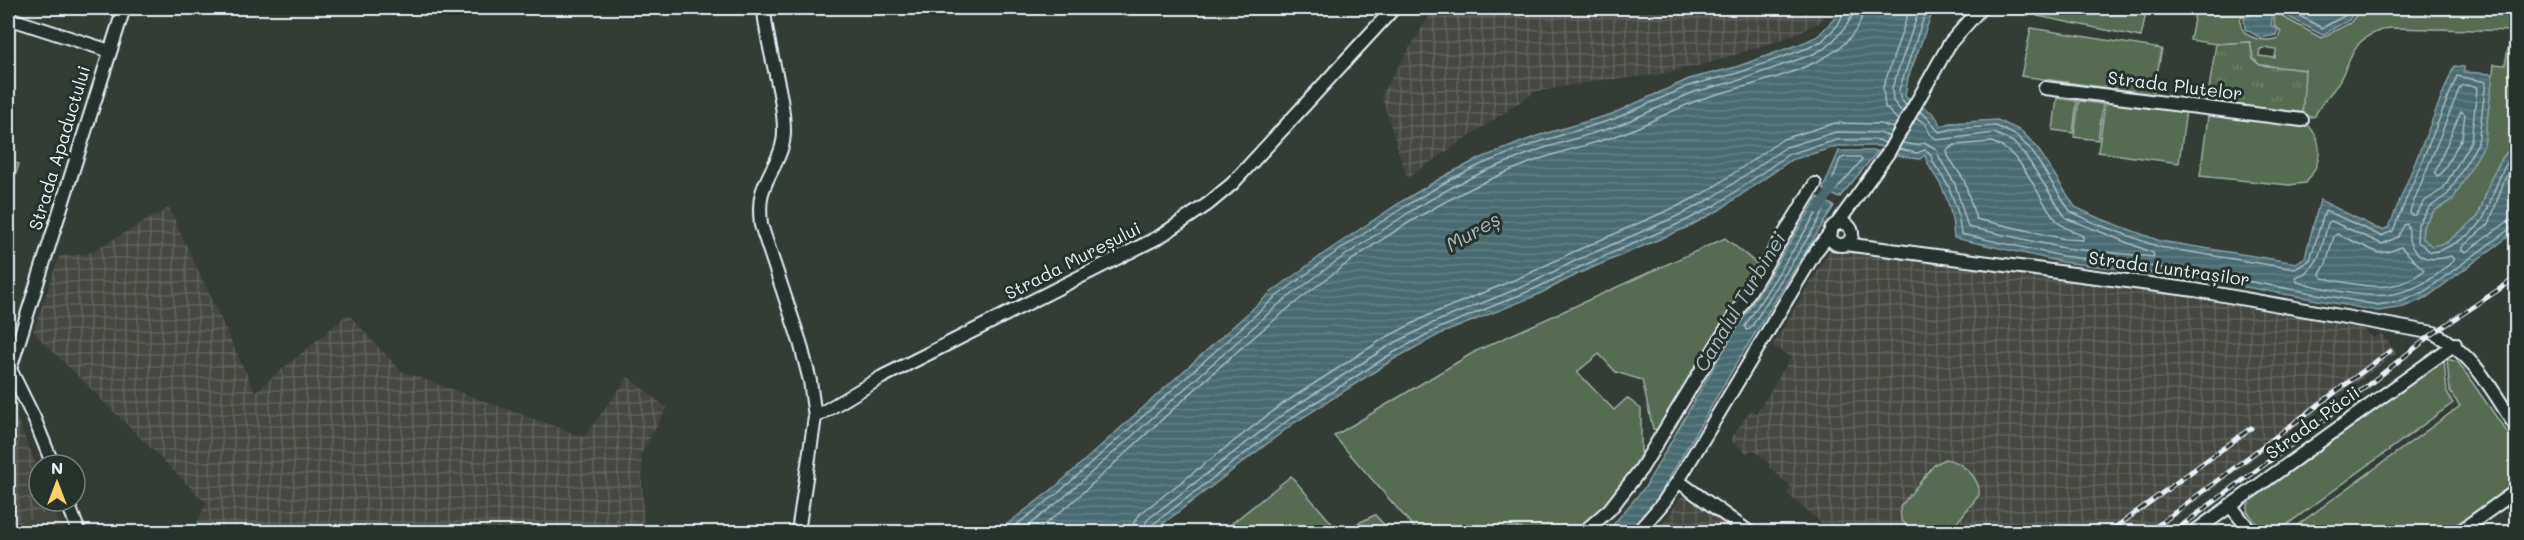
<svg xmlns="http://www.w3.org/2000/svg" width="2524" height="540" viewBox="0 0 2524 540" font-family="Mali,sans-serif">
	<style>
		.built { fill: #454640 }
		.industrial { fill: url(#industrial-grid) }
		.grass { fill: #546c52; stroke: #9eaea5; stroke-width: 1.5; fill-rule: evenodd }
		.park { fill: url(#park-tufts); stroke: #9eaea5; stroke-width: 1.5 }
		.water { fill: url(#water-rules); stroke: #88a0a6; stroke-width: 1.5 }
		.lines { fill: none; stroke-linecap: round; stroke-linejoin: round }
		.shore { stroke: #a8bbc1; stroke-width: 1.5 }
		.canal { stroke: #486a6f; stroke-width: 9 }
		.minor-casing { stroke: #e8f1f8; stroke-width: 16 }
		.minor { stroke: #26332d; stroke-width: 12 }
		.rail-casing { stroke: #e8f1f8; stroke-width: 5 }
		.rail { stroke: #26332d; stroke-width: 3; stroke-dasharray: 9; stroke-linecap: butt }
		.labels { text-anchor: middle; stroke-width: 6; stroke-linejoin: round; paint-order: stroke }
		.street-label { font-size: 18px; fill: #e8f1f8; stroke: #26332d }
		.water-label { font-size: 20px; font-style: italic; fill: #a8bbc1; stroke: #26332d }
	</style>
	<defs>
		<pattern id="industrial-grid" width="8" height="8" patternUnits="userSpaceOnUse" patternTransform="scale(1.5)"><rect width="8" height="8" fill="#454640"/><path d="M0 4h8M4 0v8" fill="none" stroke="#60615c"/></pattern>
		<pattern id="park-tufts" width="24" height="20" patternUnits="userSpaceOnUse" patternTransform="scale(1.5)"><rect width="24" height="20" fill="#546c52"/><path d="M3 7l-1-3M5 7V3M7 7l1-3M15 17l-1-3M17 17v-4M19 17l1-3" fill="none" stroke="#6d816c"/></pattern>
		<pattern id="water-rules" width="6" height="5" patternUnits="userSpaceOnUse" patternTransform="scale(1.5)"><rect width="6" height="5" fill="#486a6f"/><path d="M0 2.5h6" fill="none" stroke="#628084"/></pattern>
	</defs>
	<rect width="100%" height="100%" fill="#343c36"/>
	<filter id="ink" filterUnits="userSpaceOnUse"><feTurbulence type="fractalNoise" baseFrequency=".0167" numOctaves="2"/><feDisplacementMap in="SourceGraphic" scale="12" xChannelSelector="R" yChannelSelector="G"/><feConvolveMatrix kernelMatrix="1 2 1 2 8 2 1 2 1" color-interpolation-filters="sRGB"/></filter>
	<g filter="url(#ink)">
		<path class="built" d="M54,509L63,532H8V527Z"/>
		<path class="industrial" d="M1434,8H1829L1820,23L1783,39L1710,63L1656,75L1595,81L1535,92L1407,178L1381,95Z
			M169,208L255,392L348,314L401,371L584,437L628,377L667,408L641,454L644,532H193L206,503L33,332L59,256L87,254Z
			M1831,248L2194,296L2354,322L2374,338L2381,333L2397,353L2155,532H1832L1786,493L1791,487L1769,467L1770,464L1752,449L1748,454L1730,440L1751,409L1757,413L1791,357L1772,346Z
			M8,398L39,471V501H51L54,509L8,527Z
			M1682,495L1739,532H1671L1661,526Z"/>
		<path class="grass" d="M2039,8H2147L2141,37L2037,16Z
			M2196,8H2283V17L2321,38L2350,23L2362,8H2516V31L2389,28C2347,38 2355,60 2334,89C2327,98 2320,104 2315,116L2302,119C2325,139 2324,160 2306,183L2289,185L2200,176L2209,109L2305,70L2260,65L2253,59L2250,42L2216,44L2190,40ZM2259,9H2268L2275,12L2274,25L2281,31L2278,38C2264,44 2236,37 2241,17ZM2264,48L2276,50L2275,58L2259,56L2260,49Z
			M2031,28L2162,49L2153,94L2021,76Z
			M2508,48L2516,49V142L2503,157L2492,176L2478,217L2446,243L2432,247L2422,238L2423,226L2434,211L2453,199L2484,145L2494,64L2505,65Z
			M2057,98L2077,101L2073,133L2053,130Z
			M2106,99L2186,110L2179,163L2098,152Z
			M2079,101L2103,104L2098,140L2074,137Z
			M1725,238L1761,267L1659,431L1653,429L1642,380L1616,372L1599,354L1577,372L1614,410L1627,398L1641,409V454L1621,489L1580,532C1566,532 1550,535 1536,532C1518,530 1519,522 1499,532H1418L1334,436L1476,351Z
			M2447,359L2458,362L2516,445V483L2450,532H2288L2460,406L2450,392Z
			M2444,360L2447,393L2453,403L2277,532H2263L2247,511L2249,502Z
			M1945,459C1961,461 1981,478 1979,495L1949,532H1914L1901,520L1900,507L1934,465Z
			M1291,476L1335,527L1330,532H1221Z
			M1375,515L1391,532H1358L1355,529L1351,532H1343L1350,527Z"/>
		<path class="park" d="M2250,42L2253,59L2260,65L2305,70L2302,120L2206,108L2216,44Z
			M8,161L19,164L8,198Z"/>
		<path class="water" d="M1842,8H1934L1908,78L1905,96C1917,109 1937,107 1940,127L1950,123L1997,120L2021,131L2036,146L2075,207L2096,217L2160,241L2296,263L2305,257L2320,200L2376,228L2383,230L2389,227L2454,66L2464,67V72L2493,74L2484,145L2453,199L2434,211L2423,226L2422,238L2432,246L2446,243L2478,217L2492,176L2503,157L2516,142V231L2427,297L2404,307L2378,311L2196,278L2062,262L1954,238C1953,221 1951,206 1943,190C1938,177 1928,169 1925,155L1920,159L1911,158L1893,154L1879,146H1838L1791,160L1719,210L1688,227L1582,272L1535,296L1440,334L1394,359L1294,423L1152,532H997L1054,488L1269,294L1326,252L1404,200L1448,174L1479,159L1537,136L1612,114L1689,79L1736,67L1805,42L1818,36L1833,20Z
			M2286,8H2345L2354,12L2349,20L2322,35L2285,15Z
			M2259,11L2273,14L2271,25L2278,30L2276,35L2261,38L2245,29L2244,18Z
			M1839,151H1878L1839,198L1823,189Z
			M1818,197L1834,206L1736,364L1657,499L1631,532H1607L1645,487L1719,358Z"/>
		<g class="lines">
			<path class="shore" d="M2291,8L2293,12L2322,28L2344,16L2343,8
				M2463,85L2475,86L2477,89L2471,141L2443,189L2425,201L2415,215H2411L2410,211L2460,87Z
				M1906,106L1900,98L1899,90L1927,8
				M2461,111L2465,114L2462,138L2441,174L2437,176L2435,172Z
				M1902,112L1893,101L1892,88L1920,8
				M1920,112C1934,120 1932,128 1940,132L1952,129L1996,126L2017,136L2031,150L2070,211L2094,223L2159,247L2295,269L2310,260L2325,210L2381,236L2393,231L2457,76L2486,82L2478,143L2448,194L2430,207L2418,224L2417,241L2431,252C2446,251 2478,232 2484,217C2495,194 2498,171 2516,151
				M1898,120L1885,107L1883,88L1910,8
				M1992,142C2028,156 2034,196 2058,222C2064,229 2075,232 2083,236V240L2065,239L1976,219L1964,180L1948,156L1947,150L1955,145Z
				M1902,143L1915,145L1926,143L1936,149L1940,159L1955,184L1968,227L2064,248L2154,257L2153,253L2066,218L2025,155L2013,142L1994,133L1938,140L1930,134L1925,123L1916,118
				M1899,149L1917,153L1925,150L1930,153L1933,162L1949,187L1958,213L1961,234L2062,256L2197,272L2378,305L2402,301L2424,292L2511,228L2516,227
				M1845,157H1859L1862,160L1836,190L1831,184L1840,159Z
				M2516,162L2504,181L2489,224L2462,247V251L2466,252L2507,222L2516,219
				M1821,206L1824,210L1816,225L1750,329L1746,330L1745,326Z
				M2331,221L2382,244L2398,237L2404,225L2407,224C2411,230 2407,236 2410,243C2418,262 2436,260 2451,256L2454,260C2402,311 2361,296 2297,282L2296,277C2321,269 2322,245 2328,223Z
				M2337,234L2379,253L2388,252L2401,247L2424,270C2395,297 2356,284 2322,278L2320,274L2326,264L2334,236Z
				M1007,532L1058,493L1273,299L1329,257L1407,205L1451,179L1482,164L1539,142L1614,119L1691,85L1738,73L1808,48L1822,41L1838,25L1846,8
				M1020,532L1063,498L1278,305L1334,263L1411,211L1454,186L1485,171L1541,149L1617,126L1694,92L1740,80L1811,55L1827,47L1844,29L1853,15L1854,8
				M1035,532L1069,505C1213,375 1355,224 1543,158C1568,149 1595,144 1621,134C1646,125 1670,111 1696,101C1739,84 1860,69 1863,8
				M1133,532L1134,522L1141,513L1281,405L1383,339L1429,315L1526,275L1573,252L1678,206L1708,191L1783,139L1835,123L1880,124L1893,128
				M1142,532L1147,520L1286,412L1387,347L1433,323L1529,284L1577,260L1682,214L1712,198L1786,147L1836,132L1879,133L1889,136
				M1150,532L1152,525L1291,418L1391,354L1437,329L1532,290L1580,267L1685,221L1716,205L1789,154L1837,140H1879L1885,143"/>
			<path class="canal" d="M1819,210L1835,183"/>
			<g class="minor-casing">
				<path id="minor" d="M764,8C766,49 784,89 784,132C784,155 768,172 762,193C759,204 760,214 761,225L800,342L810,381L815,417L798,532
					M8,18L110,51
					M2045,88L2302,120
					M1830 234a11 11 0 1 1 22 0a11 11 0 1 1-22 0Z
					M1837,224L1888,153L1950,43L1981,8
					M1845,244L2195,290L2434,333C2476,357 2491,388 2516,427
					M8,365L34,418L53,465
					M10,369L124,8
					M815,417L882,377L1159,237L1208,204L1232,184L1394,8
					M1678,481L1749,532
					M67,501L79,532
					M2230,505L2251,532
					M1584,532L1610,509L1641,469L1815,184
					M1638,532L1663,503L1678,481L1816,251L1831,232
					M2194,532L2455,344
					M2459,532L2516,491"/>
			</g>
			<use href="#minor" class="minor"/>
			<g class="rail-casing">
				<path id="rail" d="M2109,532L2251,428
					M2149,532L2390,351
					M2173,532L2315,427L2434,333L2516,278"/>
			</g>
			<use href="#rail" class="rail"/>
		</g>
	</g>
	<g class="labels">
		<g class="street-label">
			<text transform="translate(2175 86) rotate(7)" y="6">Strada Plutelor</text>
			<text transform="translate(60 148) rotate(-73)" y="6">Strada Apaductului</text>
			<text transform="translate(1073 261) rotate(-27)" y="6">Strada Mureșului</text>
			<text transform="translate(2169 269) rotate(8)" y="6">Strada Luntrașilor</text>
			<text transform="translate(2313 423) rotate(-36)" y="6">Strada Păcii</text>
		</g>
		<g class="water-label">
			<text transform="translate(1473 232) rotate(-30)" y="7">Mureș</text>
			<text transform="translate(1740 302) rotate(-59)" y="7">Canalul Turbinei</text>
		</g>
	</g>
	<rect width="2524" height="540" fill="none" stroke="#26332d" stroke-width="30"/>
	<rect x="15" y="15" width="2494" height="510" fill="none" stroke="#e8f1f8" stroke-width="2" filter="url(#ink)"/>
	<g transform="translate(57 483)"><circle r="28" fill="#26332d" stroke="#747f7e" stroke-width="1.5"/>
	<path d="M0-4.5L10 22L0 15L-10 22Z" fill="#ffd166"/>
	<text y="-9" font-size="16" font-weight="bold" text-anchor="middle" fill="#e8f1f8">N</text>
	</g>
</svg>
